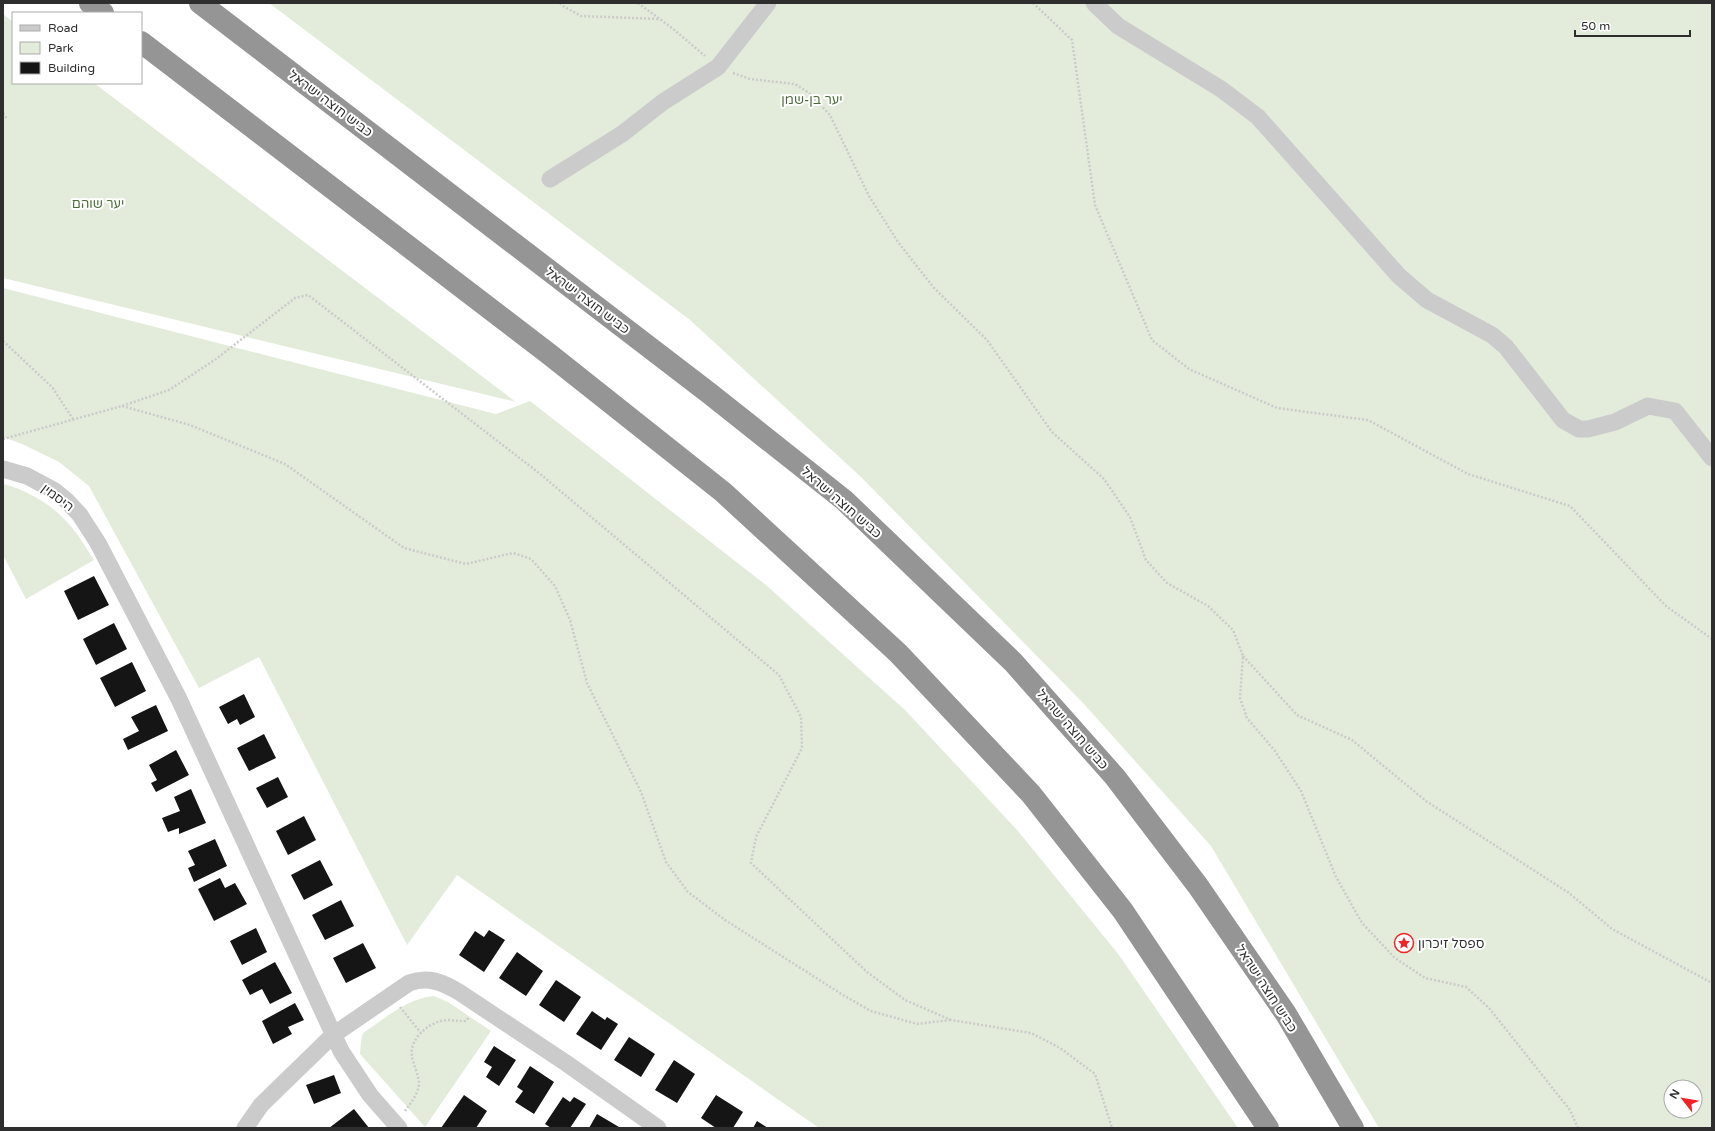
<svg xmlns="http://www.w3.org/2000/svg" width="1715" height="1131" viewBox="0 0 1715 1131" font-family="'Varela Round','Noto Sans Hebrew',sans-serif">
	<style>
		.green { fill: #e3ecda; fill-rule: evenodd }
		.building { fill: #151515 }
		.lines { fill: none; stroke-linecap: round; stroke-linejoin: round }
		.path { stroke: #cbcbcb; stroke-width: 2.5; stroke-dasharray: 2 2; stroke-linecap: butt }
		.street { stroke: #cbcbcb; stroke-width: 17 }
		.highway { stroke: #959595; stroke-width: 22 }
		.labels { text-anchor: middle; stroke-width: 4; stroke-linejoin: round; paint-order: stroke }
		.park-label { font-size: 13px; fill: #4d6c38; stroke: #fff }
		.street-label { font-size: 13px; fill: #2e2e2e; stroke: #fff }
		.poi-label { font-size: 13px; fill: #2e2e2e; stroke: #fff; text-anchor: start }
	</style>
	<rect width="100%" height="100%" fill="#fff"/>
	<path class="green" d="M269,3H1712V1128H1379L1211,846L1084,704L861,477L690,320ZM1671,1087H1695V1111H1671Z
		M3,14L13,22V83H94L516,402L3,278Z
		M3,288L496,414L530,401L766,585L905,710L1018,831L1119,955L1238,1128H819L457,875L407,945L259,657L199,688L89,486L59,462L22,444L3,437Z
		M3,484C29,490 57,508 73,529C81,538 87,550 94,560L26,599L3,555Z
		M434,996L448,1002L491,1031L425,1127L360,1054L361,1041L363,1033C386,1018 406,999 434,996Z"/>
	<path class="building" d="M94,576L109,605L78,620L64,591Z
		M114,623L127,649L96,665L83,639Z
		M132,662L146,691L115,707L100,678Z
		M244,694L255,717L240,725L237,719L228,724L219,707Z
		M156,705L168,731L128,750L123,739L139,731L131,717Z
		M264,734L276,758L249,771L237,748Z
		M176,750L189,775L156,792L151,783L157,780L149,765Z
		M278,777L288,797L267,808L256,788Z
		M191,789L206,823L179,834V828L168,832L162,818L180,811L174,797Z
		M304,816L316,840L288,855L276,831Z
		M215,839L227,866L194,882L188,868L195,865L188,851Z
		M320,860L333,885L304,900L291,875Z
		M220,878L225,888L235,883L247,904L214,921L198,889Z
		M341,900L354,926L325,940L312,915Z
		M256,928L267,952L242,965L230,941Z
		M489,930L505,940L484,972L459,955L475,931L484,937Z
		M363,943L376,968L346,983L333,958Z
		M517,952L543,971L526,996L499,978Z
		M275,962L292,993L270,1004L262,989L250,995L242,980Z
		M556,980L581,997L564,1022L539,1005Z
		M295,1003L304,1020L288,1027L292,1034L273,1044L262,1021Z
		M592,1011L605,1020L607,1017L618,1024L601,1050L576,1034Z
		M629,1037L655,1054L641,1077L614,1060Z
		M494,1046L516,1060L499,1086L486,1077L492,1067L484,1062Z
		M674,1060L695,1074L677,1103L655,1090Z
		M530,1066L554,1082L534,1114L515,1102L523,1091L517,1087Z
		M334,1075L341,1093L314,1104L306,1085Z
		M464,1095L487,1111L476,1128H441Z
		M716,1095L743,1112L733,1128H716L701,1118Z
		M563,1097L570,1102L574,1097L586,1104L570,1128H551L545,1124Z
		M354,1109L369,1128H329Z
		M597,1114L619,1127L618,1128H589Z
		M757,1121L768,1128H753Z"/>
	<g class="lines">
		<path class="path" d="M560,3L563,6L581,16L659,19
			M638,3L672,28L705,56
			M1033,3L1072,40L1095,205L1152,340L1189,369L1277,408L1368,420L1468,474L1570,506L1666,606L1712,639
			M733,73L750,79L795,84L809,93L830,115L869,196L898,242L934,288L987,340L1052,432L1104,479L1130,517L1146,560L1167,583L1208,606L1233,630L1243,656L1240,698L1247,718L1275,751L1301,791L1336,877L1362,923L1395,958L1425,978L1466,987L1489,1008L1570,1110L1578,1128
			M3,113L7,119
			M3,341L52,387L73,419
			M122,406L190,425L285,464L404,548L466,564L513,553L531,559L555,586L570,620L587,683L641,792L666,862L688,892L725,920L843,995L871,1011L917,1024L950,1020
			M3,439L122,406L169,390L216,359L295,298L308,295L539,473L779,675L801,717L802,748L756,837L751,863L867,972L905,1000L951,1020L1031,1033L1060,1048L1095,1074L1112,1128
			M1243,656L1297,715L1352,740L1426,801L1569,893L1612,929L1712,983
			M400,1007L421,1033
			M405,1111C411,1103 418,1094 419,1084C419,1075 413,1065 412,1056C409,1037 432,1019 451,1020C456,1021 460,1021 466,1021L469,1017"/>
		<path class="street" d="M1094,3L1118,26L1221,89L1258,117L1399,276L1427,300L1492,335L1506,347L1563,420L1579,429H1588L1615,422L1648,406L1675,411L1712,458
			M550,179L622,134L663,102L718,67L768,3
			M3,469L27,476L55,491L67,501L80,515L98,543L179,699L341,1051L370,1095L399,1128
			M245,1128L261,1105L333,1035L409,983C428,976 442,982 459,992L566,1063L658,1128"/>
		<path class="highway" d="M90,3L103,13
			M200,3L709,393L844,500L1013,662L1115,777L1198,886L1286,1014L1353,1128
			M141,42L549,354L723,492L898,653L1031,794L1123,911L1268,1128"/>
	</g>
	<defs>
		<g id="sight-ring" transform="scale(1)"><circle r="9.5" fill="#fff" stroke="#f02427" stroke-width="1.5"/><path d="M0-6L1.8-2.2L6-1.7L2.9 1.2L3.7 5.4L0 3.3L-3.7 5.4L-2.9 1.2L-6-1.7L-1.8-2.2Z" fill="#f02427"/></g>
	</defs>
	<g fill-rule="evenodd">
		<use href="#sight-ring" x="1404" y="943"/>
	</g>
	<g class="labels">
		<g class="park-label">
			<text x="812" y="104">יער בן-שמן</text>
			<text x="98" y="208">יער שוהם</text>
		</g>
		<g class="street-label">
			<text transform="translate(331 103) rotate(37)" y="5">כביש חוצה ישראל</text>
			<text transform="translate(588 300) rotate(37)" y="5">כביש חוצה ישראל</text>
			<text transform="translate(58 497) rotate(37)" y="5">היסמין</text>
			<text transform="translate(842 502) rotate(41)" y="5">כביש חוצה ישראל</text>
			<text transform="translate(1073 729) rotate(49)" y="5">כביש חוצה ישראל</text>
			<text transform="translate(1267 988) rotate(57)" y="5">כביש חוצה ישראל</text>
		</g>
		<g class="poi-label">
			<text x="1418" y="948">ספסל זיכרון</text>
		</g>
	</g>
	<rect width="1715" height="1131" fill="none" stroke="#2e2e2e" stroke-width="8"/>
	<rect x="12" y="12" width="130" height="72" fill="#ffffff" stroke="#ababab"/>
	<rect x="20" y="25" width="20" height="6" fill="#cbcbcb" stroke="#ababab"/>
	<text x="48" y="32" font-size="12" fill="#2e2e2e">Road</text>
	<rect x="20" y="42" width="20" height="12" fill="#e3ecda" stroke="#ababab"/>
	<text x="48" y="52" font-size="12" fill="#2e2e2e">Park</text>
	<rect x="20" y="62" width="20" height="12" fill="#151515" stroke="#ababab"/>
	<text x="48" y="72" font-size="12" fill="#2e2e2e">Building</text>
	<g transform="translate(1683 1099) rotate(301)"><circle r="19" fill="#ffffff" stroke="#ababab"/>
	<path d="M0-3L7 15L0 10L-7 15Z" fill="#f02427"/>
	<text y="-6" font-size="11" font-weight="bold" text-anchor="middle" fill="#2e2e2e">N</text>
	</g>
	<path d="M1575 30v6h115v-6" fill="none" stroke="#2e2e2e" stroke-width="2"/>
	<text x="1581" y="30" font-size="12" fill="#2e2e2e" stroke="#ffffff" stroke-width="3" paint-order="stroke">50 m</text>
</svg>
